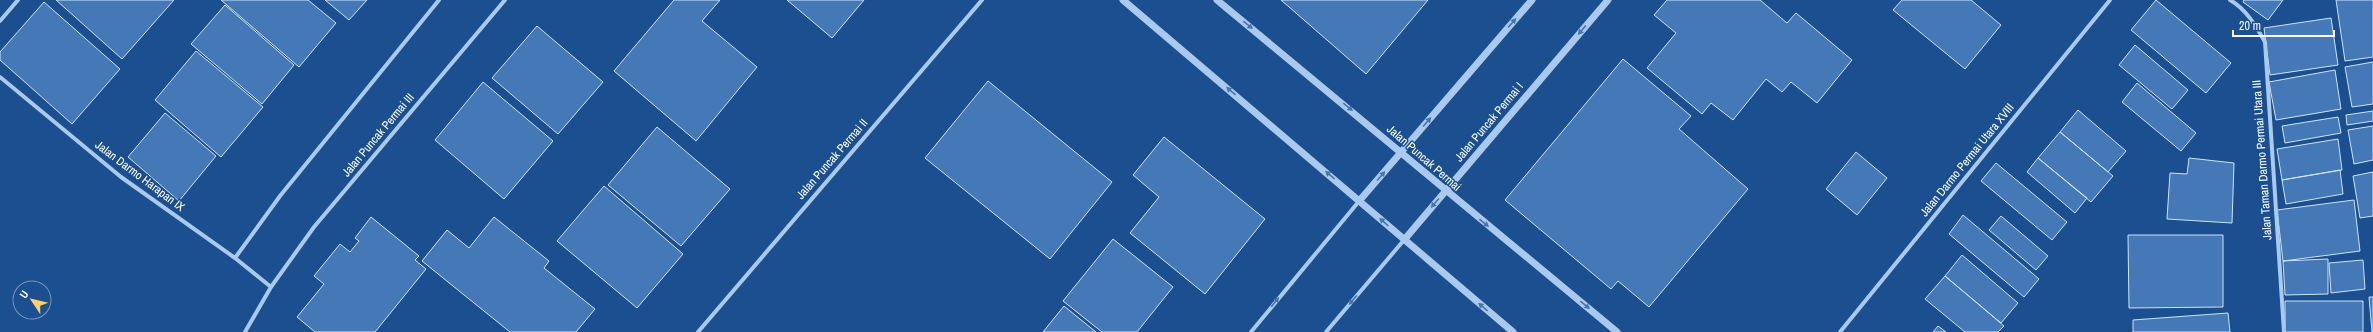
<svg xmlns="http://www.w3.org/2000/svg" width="2373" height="332" viewBox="0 0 2373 332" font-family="'Archivo Narrow',sans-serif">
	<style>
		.building { fill: #4478b7; stroke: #cfe3fa }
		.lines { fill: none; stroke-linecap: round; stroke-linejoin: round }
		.minor { stroke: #a9c9ee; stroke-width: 4 }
		.tertiary { stroke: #a9c9ee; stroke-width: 7 }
		.oneway { fill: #4674ac }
		.labels { text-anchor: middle; stroke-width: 3; stroke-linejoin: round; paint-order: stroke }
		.street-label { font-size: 12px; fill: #fff; stroke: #1b4f8f }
	</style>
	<rect width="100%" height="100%" fill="#1b4f8f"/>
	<path class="building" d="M56,0H174L122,59Z
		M221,0H308L336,23L299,67Z
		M325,0H367L349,20Z
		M674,0H720L702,21L757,67L696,141L614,71Z
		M787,0H864L832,38Z
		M1281,0H1428L1366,74Z
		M1667,0H1760L1787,23L1796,13L1852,60L1817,103L1791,82L1782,92L1766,79L1733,120L1711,103L1702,114L1647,68L1676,33L1654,15Z
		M1902,0H1971L2001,25L1965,69L1893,10Z
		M2156,0L2231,63L2206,93L2131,30Z
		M2244,0H2283L2268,20L2243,2Z
		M2336,0H2373V57L2345,61Z
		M44,2L120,69L72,124L0,60V52Z
		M225,5L294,65L262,104L191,44Z
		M2331,18L2338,65L2270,75L2264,28Z
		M537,26L603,82L558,134L492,78Z
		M2135,45L2188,90L2172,109L2119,65Z
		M196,51L263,107L221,157L155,100Z
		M1623,59L1691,116L1679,129L1748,189L1649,307L1618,281L1611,289L1505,200Z
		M2373,62V104L2352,107L2345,67Z
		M2335,70L2341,109L2276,120L2269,82Z
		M988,81L1112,182L1050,259L925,158Z
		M483,82L553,141L504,199L435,140Z
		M2137,83L2196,133L2181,151L2122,102Z
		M2078,110L2126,151L2108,172L2060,132Z
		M2373,111V121L2347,125L2346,115Z
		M165,113L216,156L179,201L128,157Z
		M2338,117L2341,133L2285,143L2282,126Z
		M2373,126V160L2354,164L2348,130Z
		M657,127L730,189L681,246L608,185Z
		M2060,132L2113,176L2091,202L2038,158Z
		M1164,137L1265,219L1205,294L1130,233L1159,197L1133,175Z
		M2338,139L2342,170L2282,180L2277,149Z
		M1856,152L1887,178L1857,215L1826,189Z
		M2038,158L2087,198L2075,213L2027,172Z
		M2189,158L2234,163L2232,223L2167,219L2170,173L2187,174Z
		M1996,163L2067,222L2052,240L1981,181Z
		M2340,170L2343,194L2286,204L2282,180Z
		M2373,172V216L2360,218L2353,176Z
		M604,186L683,254L637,308L557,241Z
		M2354,200L2360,251L2283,261L2277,210Z
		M1963,215L2039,279L2024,297L1949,234Z
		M2001,216L2048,256L2036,270L1989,230Z
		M371,217L419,256L415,260L426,269L375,332H315L297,317L324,284L314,276L340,244L350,252L359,241L355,238Z
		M494,217L549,261L544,268L595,309L576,332H510L422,261L447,230L469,248Z
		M2128,235H2223V307L2129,308Z
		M1113,239L1173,287L1137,332H1102L1063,301Z
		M1962,255L2018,303L2001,323L1945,276Z
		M2328,259V294L2285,295L2283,261Z
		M2363,260L2365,289L2331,293L2329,263Z
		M1945,276L2004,326L1998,332H1965L1925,299Z
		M2369,297H2373V332H2372Z
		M2285,301H2363V332H2285Z
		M1064,306L1096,332H1043Z
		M2228,313L2230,332H2133V320Z
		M1938,326L1946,332H1933Z"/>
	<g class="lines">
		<path class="minor" d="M2230,0C2246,9 2256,26 2265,42L2284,332
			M0,21L18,0
			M0,77L121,177L235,258L271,287
			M235,258L280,196L439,0
			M245,332L271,287L314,227L505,0
			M698,332L982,0
			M1251,332L1360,200
			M1326,332L1404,240
			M1840,332L2110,0"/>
		<path class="tertiary" d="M1123,0L1513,332
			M1217,0C1351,110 1483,222 1617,332
			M1360,200L1532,0
			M1404,240L1608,0"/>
	</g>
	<defs><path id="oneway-solid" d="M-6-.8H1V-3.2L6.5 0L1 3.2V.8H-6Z"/></defs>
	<g class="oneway">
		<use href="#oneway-solid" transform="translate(1512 23) rotate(-49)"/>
		<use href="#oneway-solid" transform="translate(1248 25) rotate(39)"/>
		<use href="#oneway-solid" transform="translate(1582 30) rotate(130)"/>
		<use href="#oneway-solid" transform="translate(1231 91) rotate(-140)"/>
		<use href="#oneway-solid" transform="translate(1348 107) rotate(39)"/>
		<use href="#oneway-solid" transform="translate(1427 122) rotate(-49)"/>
		<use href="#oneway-solid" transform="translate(1330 175) rotate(-140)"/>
		<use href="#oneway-solid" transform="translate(1381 176) rotate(-49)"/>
		<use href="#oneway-solid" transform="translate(1435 203) rotate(130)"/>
		<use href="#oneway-solid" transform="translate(1384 222) rotate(-138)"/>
		<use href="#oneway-solid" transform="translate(1484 223) rotate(39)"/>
		<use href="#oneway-solid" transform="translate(1353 300) rotate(130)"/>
		<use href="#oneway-solid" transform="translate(1275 302) rotate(-51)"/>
		<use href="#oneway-solid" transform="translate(1585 305) rotate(39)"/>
		<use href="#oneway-solid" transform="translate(1483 307) rotate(-140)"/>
	</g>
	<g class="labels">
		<g class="street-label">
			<text transform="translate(1489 122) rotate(-50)" y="4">Jalan Puncak Permai I</text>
			<text transform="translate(378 135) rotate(-50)" y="4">Jalan Puncak Permai III</text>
			<text transform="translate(1424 158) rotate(41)" y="4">Jalan Puncak Permai</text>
			<text transform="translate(832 159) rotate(-49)" y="4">Jalan Puncak Permai II</text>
			<text transform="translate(1967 160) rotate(-51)" y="4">Jalan Darmo Permai Utara XVIII</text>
			<text transform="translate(2262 160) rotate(-94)" y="4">Jalan Taman Darmo Permai Utara III</text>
			<text transform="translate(140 176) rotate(37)" y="4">Jalan Darmo Harapan IX</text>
		</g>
	</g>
	<g transform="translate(32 300) rotate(305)"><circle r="19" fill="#1b4f8f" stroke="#7695bc"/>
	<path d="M0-3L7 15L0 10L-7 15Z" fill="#ffd166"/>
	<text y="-6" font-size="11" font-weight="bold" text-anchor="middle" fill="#ffffff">U</text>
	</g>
	<path d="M2233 30v6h101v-6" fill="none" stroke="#ffffff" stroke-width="2"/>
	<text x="2239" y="30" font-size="12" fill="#ffffff" stroke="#1b4f8f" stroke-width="3" paint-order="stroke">20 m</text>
</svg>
